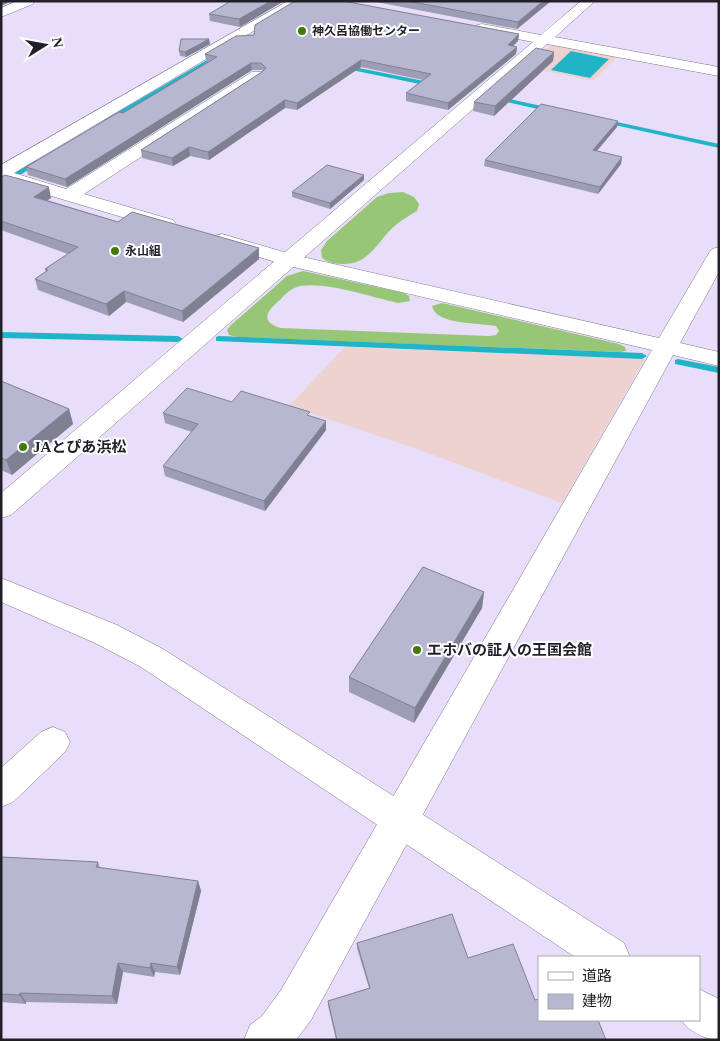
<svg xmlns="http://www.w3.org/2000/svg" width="720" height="1041" viewBox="0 0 720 1041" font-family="'Times New Roman','Noto Sans JP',serif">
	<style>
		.industrial { fill: #edd2d0 }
		.forest { fill: #98c677 }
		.water { fill: #21b4c6 }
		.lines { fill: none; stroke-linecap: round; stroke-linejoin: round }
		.stream { fill: #21b4c6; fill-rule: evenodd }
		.minor-casing { stroke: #7f758d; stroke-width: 1 }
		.tertiary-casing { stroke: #7f758d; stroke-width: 1 }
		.minor { fill: #fff; fill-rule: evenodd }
		.tertiary { fill: #fff; fill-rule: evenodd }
		.wall { fill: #9d9db5 }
		.shaded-wall { fill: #808093 }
		.building { fill: #b7b7d2; stroke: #808093 }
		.poi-dot { fill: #42790a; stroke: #fff; stroke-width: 2 }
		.labels { text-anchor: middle; stroke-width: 4; stroke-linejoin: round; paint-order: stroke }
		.far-poi-label { font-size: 12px; font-weight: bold; fill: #231f29; stroke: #fff; text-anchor: start }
		.poi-label { font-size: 15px; font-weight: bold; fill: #231f29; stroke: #fff; text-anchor: start }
	</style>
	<rect width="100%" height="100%" fill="#e8def9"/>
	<path class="industrial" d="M552,45L617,57L593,81L525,67L549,46Z
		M345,347L642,359H645L562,503L417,449L289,406Z"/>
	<path class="forest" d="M403,192L414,197L419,204L417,211C410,215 403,219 397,224C378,239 371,264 344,264C335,264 329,263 322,258L321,250L327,241L377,197L389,193Z
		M303,271L404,293L409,296L410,301L398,303C370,297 329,282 300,286C292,288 286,293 281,299C268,310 258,321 281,328L489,336L496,335L499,331L496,326C481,323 435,325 432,306L442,303L619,344L625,347L626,351L620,352L238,337L229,335L227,330L231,325L287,276Z"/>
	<path class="water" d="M571,51L609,59L590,78L551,70Z"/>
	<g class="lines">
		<path class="stream" d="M219,53L224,54L109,121L104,120Z
			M344,65L434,83L437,85L434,87L342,68L341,67Z
			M495,96L551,108L554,110L551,112L493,99V97Z
			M603,119L719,144V148L601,122V120Z
			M34,159L41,161L22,174H16V170Z
			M1,332L178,336L183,339L178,342L1,338Z
			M219,336L642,353L647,356L642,359L216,341V337Z
			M678,359L719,367V373L675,364V360Z"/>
		<g class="minor-casing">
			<path id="minor" d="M288,1H304L14,173L66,189L252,72H262L265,75L262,78L84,194L173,220L176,224L173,228L166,230L159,228L1,181V165Z
				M222,234L294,255L659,338L709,253L712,249L719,247V272L680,343L719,352V366L673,355L311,1020L296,1040H244L250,1025L262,1016L281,990L652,350L289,266L215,244L212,240L215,236Z
				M53,727L65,732L70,742L65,752L13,802L1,807V768L41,732Z"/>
		</g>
		<g class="tertiary-casing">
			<path id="tertiary" d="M17,1H34L33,4L1,17V8Z
				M581,1H595L555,37L719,67V76L547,44L11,515L1,518V493L533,42L477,31L475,28L477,25L482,24L541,35Z
				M1,578L117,625L163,649L624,943L630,957H575L141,667L95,643L1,602Z
				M699,989L719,999V1040C707,1040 687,1031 682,1020H699Z"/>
		</g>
		<use href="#minor" class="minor"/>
		<use href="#tertiary" class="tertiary"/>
	</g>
	<path class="wall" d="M284,1L240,27L210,21L209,14Z
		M371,1H551L517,29Z
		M519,34L518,41L513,46L517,47L516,54L448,110L406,101V93L423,80L361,67L297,110L285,108L209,160L190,156L173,166L142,158L141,150L263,71L262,70H252L67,187L28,175L26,167L123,113L208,62L206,61L205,54L254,35Z
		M210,44L186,57L180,56L179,51Z
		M554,52L553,61L494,116L473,111L474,102Z
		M617,127L597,151L621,164L598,194L484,166L485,160Z
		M364,175V180L330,209L292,197V192Z
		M1,177L51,198L47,200L118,222L259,248V259L183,322L126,302L109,316L38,290L35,279L46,272L45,269L68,254L1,230Z
		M1,381L69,409L73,424L12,475L1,470Z
		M232,402L310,416L326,430L265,511L165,476L163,466L192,432L165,423L163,413Z
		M484,592L482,608L414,723L349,692V677Z
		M1,857L98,862L100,868L198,881L201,891L180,975L155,972L154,977L123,972L117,1004L26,1002V1004L1,1002Z
		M357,943L468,958L535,1000L606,1040H336L328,1005V1001L369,988L357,948Z"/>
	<path class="shaded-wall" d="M1,1H12L1,6Z
		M271,1H284L240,27L239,19Z
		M543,1H551L517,29L518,22Z
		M519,34L518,41L507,52L508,45Z
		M209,39L210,44L186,57L185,52Z
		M517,47L516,54L448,110V103Z
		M554,52L553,61L494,116L495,106Z
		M361,60V67L297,110V103Z
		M251,63L252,70L67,187L65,179Z
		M285,100V108L209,160L208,152Z
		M618,121L617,127L592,156L593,150Z
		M189,147L190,156L173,166L172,158Z
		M622,157L621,164L598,194L600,187Z
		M364,175V180L330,209V203Z
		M49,187L51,198L37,207L34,197Z
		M259,248V259L183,322L182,311Z
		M124,291L126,302L109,316L106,304Z
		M69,409L73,424L12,475L6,460Z
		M326,421V430L265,511L264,501Z
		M484,592L482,608L414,723L415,708Z
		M198,881L201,891L180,975L177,967Z
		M118,963L123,972L117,1004L112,996Z
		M151,963L155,972L154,977L150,968Z
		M20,993L26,1002V1004L19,995Z"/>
	<path class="building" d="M231,1H271L239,19L209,14Z
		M295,1H343L519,34L508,45L517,47L448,103L406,93L431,74L361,60L297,103L285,100L208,152L189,147L172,158L141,150L262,72L266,68L261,63H251L65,179L26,167L119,112L123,113L217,57L205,54L236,36L254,35L255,25Z
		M408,1H543L518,22Z
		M181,39H209L185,52L179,51Z
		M536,48L554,52L495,106L474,102Z
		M541,104L618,121L593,150L622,157L600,187L485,160Z
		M327,165L364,175L330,203L292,192Z
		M5,175L49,187L34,197L118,222L132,212L259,248L182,311L124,291L106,304L35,279L48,270L45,269L78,247L1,221V177Z
		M1,381L69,409L6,460L1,458Z
		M187,388L232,402L241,391L297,408L310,412L307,415L326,421L264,501L163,466L198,424L163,413Z
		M423,567L484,592L415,708L349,677Z
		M1,857L98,862L96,867L198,881L177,967L151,963L150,968L118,963L112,996L20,993L19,995L1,994Z
		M452,914L468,958L513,944L535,1000L539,999V1020H598L606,1040H337L328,1001L370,988L357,943Z"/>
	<g class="poi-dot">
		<circle cx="302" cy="31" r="5"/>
		<circle cx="115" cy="251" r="5"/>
		<circle cx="23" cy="447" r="5"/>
		<circle cx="417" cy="650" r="5"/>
	</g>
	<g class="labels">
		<g class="far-poi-label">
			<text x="312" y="35">神久呂協働センター</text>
			<text x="125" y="255">永山組</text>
		</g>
		<g class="poi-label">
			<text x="33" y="452">JAとぴあ浜松</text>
			<text x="427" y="655">エホバの証人の王国会館</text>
		</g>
	</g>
	<rect width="720" height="1041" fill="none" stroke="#231f29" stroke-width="5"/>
	<rect x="538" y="956" width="162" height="65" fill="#ffffff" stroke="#a7a5a9"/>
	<rect x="548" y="972" width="25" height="8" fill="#ffffff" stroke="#a7a5a9"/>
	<text x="582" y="981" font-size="15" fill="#231f29">道路</text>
	<rect x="548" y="994" width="25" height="15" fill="#b7b7d2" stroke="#a7a5a9"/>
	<text x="582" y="1006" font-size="15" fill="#231f29">建物</text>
	<g transform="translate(45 45) rotate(79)" stroke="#ffffff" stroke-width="4" paint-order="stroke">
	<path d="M0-4L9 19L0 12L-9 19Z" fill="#231f29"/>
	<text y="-8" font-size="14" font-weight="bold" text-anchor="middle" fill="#231f29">N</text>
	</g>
</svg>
